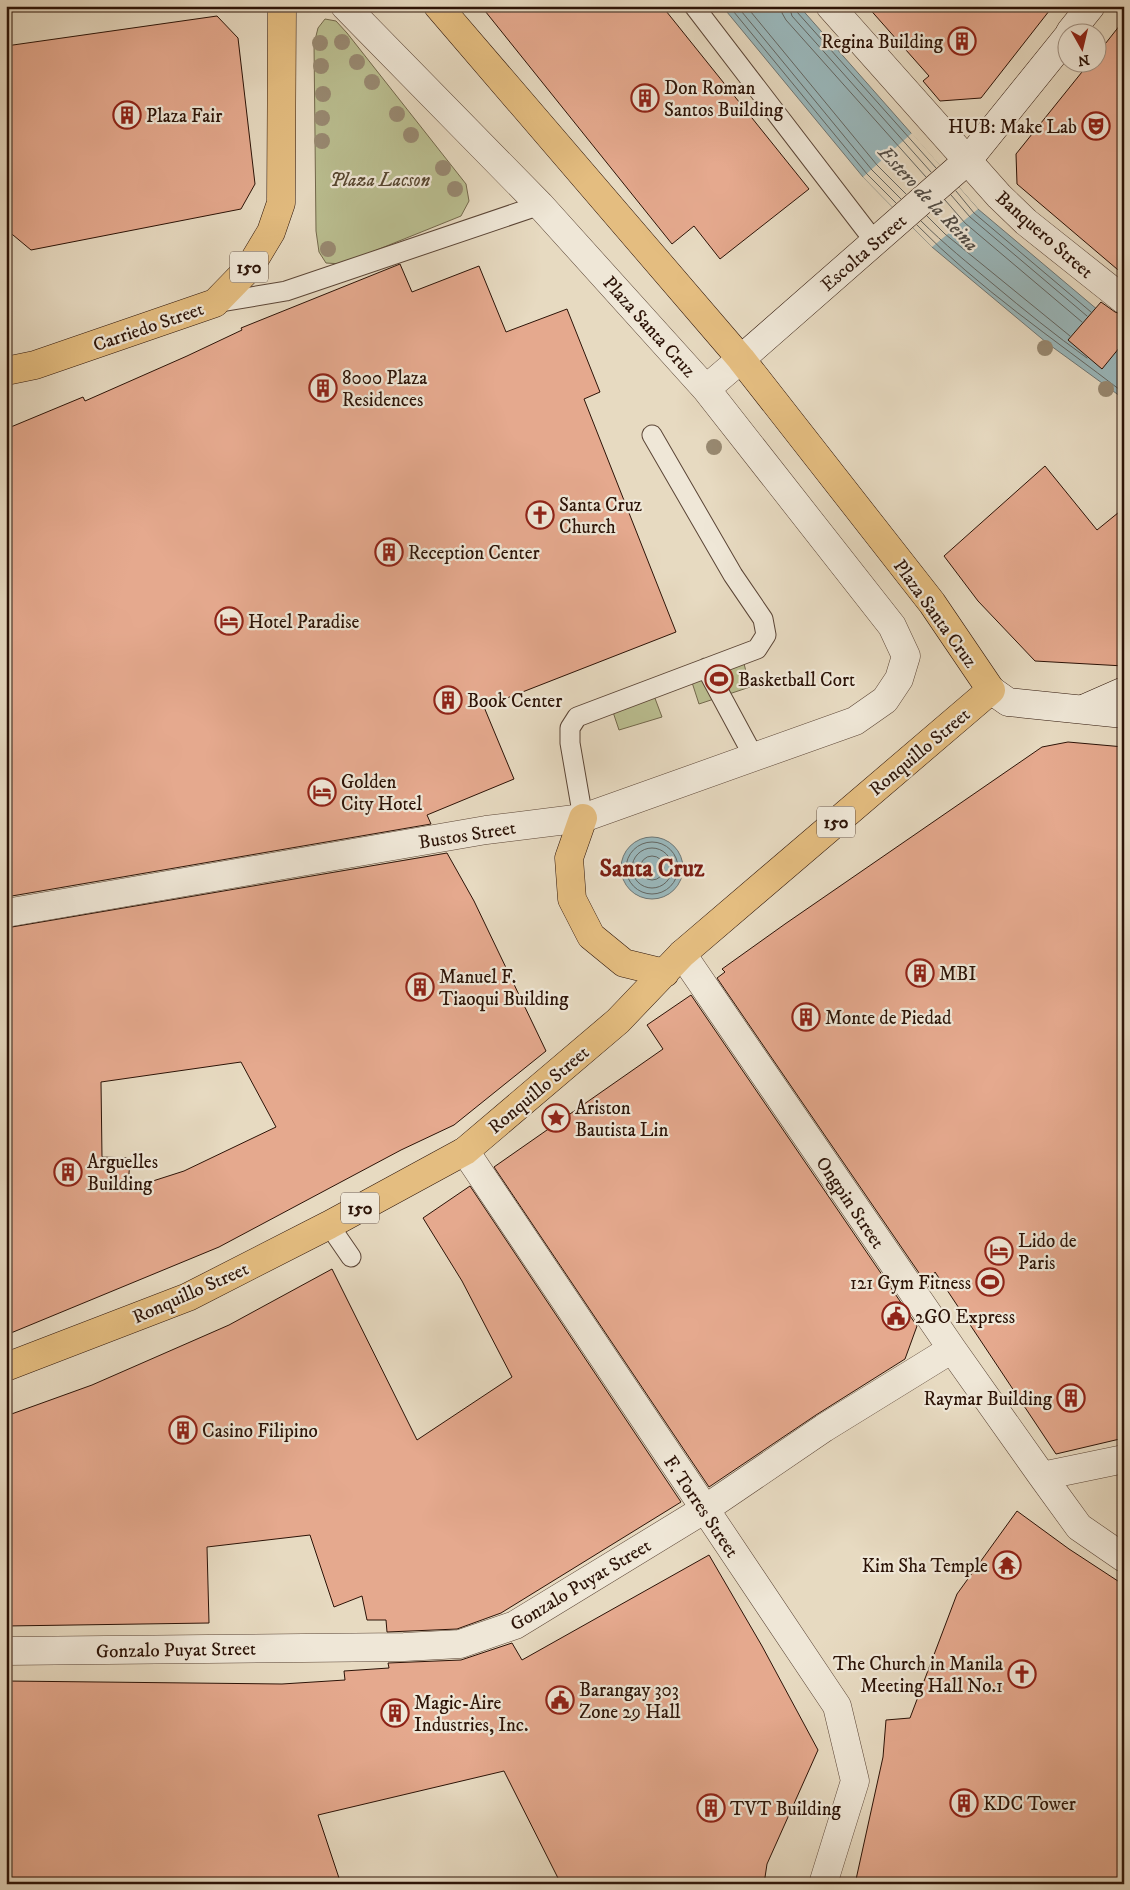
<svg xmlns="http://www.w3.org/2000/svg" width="1130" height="1890" viewBox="0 0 1130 1890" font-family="'IM FELL DW Pica',serif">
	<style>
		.green { fill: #babe90; stroke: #73684c }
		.water { fill: #9ab8bc; stroke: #6e7674 }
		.pier { fill: #e7dac1 }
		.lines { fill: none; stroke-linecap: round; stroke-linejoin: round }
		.shore { stroke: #636662; stroke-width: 1 }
		.building { fill: #e5a98e; stroke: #2c1307; fill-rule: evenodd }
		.lane-casing { stroke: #5b4536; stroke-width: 21 }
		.street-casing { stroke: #5b4536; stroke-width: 29 }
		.secondary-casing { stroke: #2c1307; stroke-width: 29 }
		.primary-casing { stroke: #2c1307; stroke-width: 29 }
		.lane { stroke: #efe7d7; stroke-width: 19 }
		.street { stroke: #efe7d7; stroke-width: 28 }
		.secondary { stroke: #efe7d7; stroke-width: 28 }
		.primary { stroke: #e4bd80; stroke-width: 28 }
		.tree { fill: #988971 }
		.labels { text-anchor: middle; stroke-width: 4.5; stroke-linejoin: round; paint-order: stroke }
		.shield { fill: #efe7d7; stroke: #665345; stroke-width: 1 }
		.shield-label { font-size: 18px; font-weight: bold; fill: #2c1307 }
		.poi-label { font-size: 19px; fill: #2c1307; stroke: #efe7d7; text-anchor: start }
		.park-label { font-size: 19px; font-style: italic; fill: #574630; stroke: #efe7d7 }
		.street-label { font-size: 19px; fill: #2c1307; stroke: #efe7d7 }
		.water-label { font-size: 20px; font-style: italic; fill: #524d46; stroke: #efe7d7 }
		.district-label { font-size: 24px; font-weight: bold; fill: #7a1f14; stroke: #efe7d7 }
	</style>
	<rect width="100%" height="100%" fill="#e7dac1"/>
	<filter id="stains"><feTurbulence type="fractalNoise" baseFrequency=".004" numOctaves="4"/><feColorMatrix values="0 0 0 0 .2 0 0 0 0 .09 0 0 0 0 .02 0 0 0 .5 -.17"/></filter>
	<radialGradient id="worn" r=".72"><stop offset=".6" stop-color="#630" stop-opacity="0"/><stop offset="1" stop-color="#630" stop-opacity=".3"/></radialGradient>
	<path class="green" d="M325,19L336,21L347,33L466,184L469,201L461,216L342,264L326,263L319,252L316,231L314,44L318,28Z
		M741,652L750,687L699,704L688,670Z
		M650,685L662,717L619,730L609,700Z"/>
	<path class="water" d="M722,6H799L978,209L1124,332V399L1047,343L932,247L863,177Z
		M621 868a31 31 0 1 1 62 0a31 31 0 1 1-62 0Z"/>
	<path class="pier" d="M912,133L978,209L932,247L863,177Z"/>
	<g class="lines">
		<path class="shore" d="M729,6L867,174L896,203
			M737,6L872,170L901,199
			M746,6L877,165L906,194
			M782,6V13L786,20L926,177
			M789,6L792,16L931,172
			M795,6L797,12L936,168
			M956,191L974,213L1091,312
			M951,195L970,217L1087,316
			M945,200L965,223L1082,322
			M927,216L945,234L1070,336
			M921,221C944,244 969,264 993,284C1024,310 1055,335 1087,358
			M917,225C978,288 1054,339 1124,393
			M626 868a26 26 0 1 1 52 0a26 26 0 1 1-52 0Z
			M632 868a20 20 0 1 1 40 0a20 20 0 1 1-40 0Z
			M640 868a12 12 0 1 1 24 0a12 12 0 1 1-24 0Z"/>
	</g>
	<path class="building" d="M481,6H662L809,189L720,259L694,226L672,244Z
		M867,6H1053L981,98L940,101L923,81L929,76Z
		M217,16L238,38L255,184L241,209L31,250L7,230L6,46Z
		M1124,20V280L1121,278L1124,275L1017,184L1016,154L1090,62H1098V53Z
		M400,264L412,292L479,266L506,332L567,309L600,392L584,399L676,632L484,707L514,779L427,815L431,824L6,897V429L83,397L85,401L187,356L242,330L241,328Z
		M1101,302L1115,312L1124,315V342L1102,369L1068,340Z
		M1045,466L1097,530L1124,508V666L1035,661L978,601L944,556Z
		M1068,742L1124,747V1438L1056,1454L935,1272L930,1289L717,978L725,972L722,969L785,924L1042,747Z
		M447,853L474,901L546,1051L454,1125L401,1150L219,1247L6,1335V928ZM241,1062L276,1127L184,1171L128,1189L130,1158L102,1157L101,1082Z
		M691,995L917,1326L905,1359L816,1415L709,1487L494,1167L663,1049L647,1025Z
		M470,1186L681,1502L501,1613L457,1629L387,1632L386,1620H367L362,1596L334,1607L310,1535L207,1547L209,1623L6,1626V1416L92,1385L229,1325L332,1269L417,1440L512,1377L462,1281L423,1218Z
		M1017,1511L1069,1549L1124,1585V1884H855L883,1757L886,1720L910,1718L957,1594Z
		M709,1555L762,1646L818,1750L767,1864L764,1884H561L504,1771L318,1815L341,1884H6V1681L282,1684L345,1680L344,1671L389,1668L388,1663L461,1660L512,1643L522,1660Z"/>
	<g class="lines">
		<g class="lane-casing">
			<path id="lane" d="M694,6L875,242
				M215,303L286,291L540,205
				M706,668L754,757
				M583,818L570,743V728L577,717L757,649L766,635L763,619L733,575L652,435
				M329,1225L351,1257"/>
		</g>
		<g class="street-casing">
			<path id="street" d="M830,6L999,196L1026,222L1124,300
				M706,389L741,359
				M6,913L486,830L583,818L855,721L885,700L899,679L906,656L892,626L706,389L540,205L345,6
				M682,954L952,1349L1042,1476L1079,1527L1124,1558
				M465,1151L837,1706L855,1781L823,1884
				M1042,1476L1124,1459
				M6,1651L404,1647L460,1644L515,1625L705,1509L824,1428L952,1349"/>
		</g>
		<g class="secondary-casing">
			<path id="secondary" d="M1070,32L1091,6
				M741,359L968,160L1068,36
				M991,690L1008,702L1124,714
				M1083,709L1124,691"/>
		</g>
		<g class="primary-casing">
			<path id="primary" d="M6,371L35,365L215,303L250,267L271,232L281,203L282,6
				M583,818L569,858L572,899L591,936L624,963L665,973
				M6,1367L188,1297L329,1225L465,1151L618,1021L682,954L991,690L932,603L741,359L438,6"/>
		</g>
		<use href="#lane" class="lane"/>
		<use href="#street" class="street"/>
		<use href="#secondary" class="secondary"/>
		<use href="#primary" class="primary"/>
	</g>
	<g class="tree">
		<circle cx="342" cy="42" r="8"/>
		<circle cx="320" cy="43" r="8"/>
		<circle cx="357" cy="62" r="8"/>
		<circle cx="321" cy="66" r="8"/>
		<circle cx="372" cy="82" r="8"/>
		<circle cx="323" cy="94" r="8"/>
		<circle cx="397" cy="114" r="8"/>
		<circle cx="322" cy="118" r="8"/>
		<circle cx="411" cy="135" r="8"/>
		<circle cx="322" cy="141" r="8"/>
		<circle cx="443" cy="168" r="8"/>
		<circle cx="455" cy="189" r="8"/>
		<circle cx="328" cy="249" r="8"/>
		<circle cx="1045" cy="348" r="8"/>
		<circle cx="1106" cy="389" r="8"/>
		<circle cx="714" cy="447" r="8"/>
	</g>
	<defs>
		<g id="building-ring" transform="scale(1.4375)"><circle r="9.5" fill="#efe7d7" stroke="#8f2418" stroke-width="1.5"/><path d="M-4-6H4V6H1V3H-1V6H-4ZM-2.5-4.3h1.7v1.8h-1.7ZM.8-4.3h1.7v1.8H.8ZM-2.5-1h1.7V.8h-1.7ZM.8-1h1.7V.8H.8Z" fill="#8f2418"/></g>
		<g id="theatre-ring" transform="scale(1.4375)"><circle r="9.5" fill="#efe7d7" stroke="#8f2418" stroke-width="1.5"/><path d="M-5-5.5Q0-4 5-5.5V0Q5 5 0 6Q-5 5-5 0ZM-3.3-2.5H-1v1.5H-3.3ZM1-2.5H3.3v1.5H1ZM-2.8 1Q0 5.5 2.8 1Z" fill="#8f2418"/></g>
		<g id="church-ring" transform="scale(1.4375)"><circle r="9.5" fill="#efe7d7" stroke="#8f2418" stroke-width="1.5"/><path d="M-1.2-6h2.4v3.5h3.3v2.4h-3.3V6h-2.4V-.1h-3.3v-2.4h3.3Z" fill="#8f2418"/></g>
		<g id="hotel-ring" transform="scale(1.4375)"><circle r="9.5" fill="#efe7d7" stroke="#8f2418" stroke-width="1.5"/><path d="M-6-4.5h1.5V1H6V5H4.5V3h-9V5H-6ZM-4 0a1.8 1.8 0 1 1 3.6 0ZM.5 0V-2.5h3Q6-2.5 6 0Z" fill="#8f2418"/></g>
		<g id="stadium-ring" transform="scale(1.4375)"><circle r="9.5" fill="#efe7d7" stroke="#8f2418" stroke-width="1.5"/><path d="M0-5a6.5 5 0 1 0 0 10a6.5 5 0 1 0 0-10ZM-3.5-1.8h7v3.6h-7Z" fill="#8f2418"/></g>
		<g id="sight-ring" transform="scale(1.4375)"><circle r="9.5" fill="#efe7d7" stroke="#8f2418" stroke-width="1.5"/><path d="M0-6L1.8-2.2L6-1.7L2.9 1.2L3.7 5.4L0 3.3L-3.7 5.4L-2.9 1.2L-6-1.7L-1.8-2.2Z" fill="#8f2418"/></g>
		<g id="civic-ring" transform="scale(1.4375)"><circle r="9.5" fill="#efe7d7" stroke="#8f2418" stroke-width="1.5"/><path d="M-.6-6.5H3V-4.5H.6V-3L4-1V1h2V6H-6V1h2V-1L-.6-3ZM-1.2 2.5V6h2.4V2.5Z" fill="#8f2418"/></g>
		<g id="temple-ring" transform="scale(1.4375)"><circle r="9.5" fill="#efe7d7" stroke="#8f2418" stroke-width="1.5"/><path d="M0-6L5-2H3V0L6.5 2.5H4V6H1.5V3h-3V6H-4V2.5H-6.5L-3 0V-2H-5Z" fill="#8f2418"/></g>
	</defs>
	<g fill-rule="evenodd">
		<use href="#building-ring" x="962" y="41"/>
		<use href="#building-ring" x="645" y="98"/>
		<use href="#building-ring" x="127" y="115"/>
		<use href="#theatre-ring" x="1096" y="126"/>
		<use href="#building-ring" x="323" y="388"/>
		<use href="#church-ring" x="540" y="515"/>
		<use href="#building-ring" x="389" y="552"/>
		<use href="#hotel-ring" x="229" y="621"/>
		<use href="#stadium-ring" x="719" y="679"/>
		<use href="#building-ring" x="448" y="700"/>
		<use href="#hotel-ring" x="322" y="792"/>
		<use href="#building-ring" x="920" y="973"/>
		<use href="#building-ring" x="420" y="987"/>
		<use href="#building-ring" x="806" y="1017"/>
		<use href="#sight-ring" x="556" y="1118"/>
		<use href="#building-ring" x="68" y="1172"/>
		<use href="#hotel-ring" x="999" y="1251"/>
		<use href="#stadium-ring" x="990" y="1282"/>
		<use href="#civic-ring" x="896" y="1316"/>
		<use href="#building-ring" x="1071" y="1398"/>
		<use href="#building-ring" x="183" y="1430"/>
		<use href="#temple-ring" x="1007" y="1565"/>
		<use href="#church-ring" x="1022" y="1674"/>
		<use href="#civic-ring" x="560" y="1700"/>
		<use href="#building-ring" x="395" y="1713"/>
		<use href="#building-ring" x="964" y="1803"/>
		<use href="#building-ring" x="711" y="1808"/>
	</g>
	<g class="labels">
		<g class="shield">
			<rect x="230" y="251.5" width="38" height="31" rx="4"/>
			<rect x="817" y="806.5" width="38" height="31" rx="4"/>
			<rect x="341" y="1192.5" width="38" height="31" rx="4"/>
		</g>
		<g class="shield-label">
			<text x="249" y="273">150</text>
			<text x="836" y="828">150</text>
			<text x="360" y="1214">150</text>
		</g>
		<g class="poi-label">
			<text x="943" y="48" text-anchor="end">Regina Building</text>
			<text x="664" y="94">Don Roman<tspan x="664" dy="22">Santos Building</tspan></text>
			<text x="146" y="122">Plaza Fair</text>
			<text x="1077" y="133" text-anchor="end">HUB: Make Lab</text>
			<text x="342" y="384">8000 Plaza<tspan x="342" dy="22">Residences</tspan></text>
			<text x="559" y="511">Santa Cruz<tspan x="559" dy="22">Church</tspan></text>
			<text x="408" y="559">Reception Center</text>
			<text x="248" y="628">Hotel Paradise</text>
			<text x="738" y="686">Basketball Cort</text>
			<text x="467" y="707">Book Center</text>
			<text x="341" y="788">Golden<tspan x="341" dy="22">City Hotel</tspan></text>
			<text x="939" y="980">MBI</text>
			<text x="439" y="983">Manuel F.<tspan x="439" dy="22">Tiaoqui Building</tspan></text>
			<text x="825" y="1024">Monte de Piedad</text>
			<text x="575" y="1114">Ariston<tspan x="575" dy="22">Bautista Lin</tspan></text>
			<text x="87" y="1168">Arguelles<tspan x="87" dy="22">Building</tspan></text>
			<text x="1018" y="1247">Lido de<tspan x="1018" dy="22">Paris</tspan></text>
			<text x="971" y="1289" text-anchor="end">121 Gym Fitness</text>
			<text x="915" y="1323">2GO Express</text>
			<text x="1052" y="1405" text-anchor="end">Raymar Building</text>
			<text x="202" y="1437">Casino Filipino</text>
			<text x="988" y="1572" text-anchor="end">Kim Sha Temple</text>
			<text x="1003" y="1670" text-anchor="end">The Church in Manila<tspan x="1003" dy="22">Meeting Hall No.1</tspan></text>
			<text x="579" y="1696">Barangay 303<tspan x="579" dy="22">Zone 29 Hall</tspan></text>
			<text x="414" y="1709">Magic-Aire<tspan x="414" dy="22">Industries, Inc.</tspan></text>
			<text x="983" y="1810">KDC Tower</text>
			<text x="730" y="1815">TVT Building</text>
		</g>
		<g class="park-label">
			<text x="380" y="186">Plaza Lacson</text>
		</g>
		<g class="street-label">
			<text transform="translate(1045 234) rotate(41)" y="7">Banquero Street</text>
			<text transform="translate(863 252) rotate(-41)" y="7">Escolta Street</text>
			<text transform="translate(148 326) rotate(-19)" y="7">Carriedo Street</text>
			<text transform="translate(650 326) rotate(48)" y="7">Plaza Santa Cruz</text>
			<text transform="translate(936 613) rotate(54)" y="7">Plaza Santa Cruz</text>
			<text transform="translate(919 751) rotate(-40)" y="7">Ronquillo Street</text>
			<text transform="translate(467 834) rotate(-9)" y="7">Bustos Street</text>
			<text transform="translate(538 1089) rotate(-40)" y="7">Ronquillo Street</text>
			<text transform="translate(851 1202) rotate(56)" y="7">Ongpin Street</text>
			<text transform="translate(190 1292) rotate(-24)" y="7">Ronquillo Street</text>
			<text transform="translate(702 1506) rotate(56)" y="7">F. Torres Street</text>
			<text transform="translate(580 1584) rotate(-31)" y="7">Gonzalo Puyat Street</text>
			<text transform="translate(176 1649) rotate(-1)" y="7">Gonzalo Puyat Street</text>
		</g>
		<g class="water-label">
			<text transform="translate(929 198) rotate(47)" y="7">Estero de la Reina</text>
		</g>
		<g class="district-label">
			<text x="652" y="876">Santa Cruz</text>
		</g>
	</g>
	<rect width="1130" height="1890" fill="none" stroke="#e7dac1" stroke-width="25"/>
	<rect x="8" y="8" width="1115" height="1875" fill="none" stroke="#2c1307" stroke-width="2.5"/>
	<rect x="12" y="12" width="1105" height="1865" fill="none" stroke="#2c1307"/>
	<g transform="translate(1082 48) rotate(172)"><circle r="24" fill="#efe7d7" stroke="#a19284"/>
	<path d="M0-4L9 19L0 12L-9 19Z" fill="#8f2418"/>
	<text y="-8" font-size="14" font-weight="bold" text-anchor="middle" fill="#2c1307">N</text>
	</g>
	<rect width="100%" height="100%" filter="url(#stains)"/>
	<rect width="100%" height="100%" fill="url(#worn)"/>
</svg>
